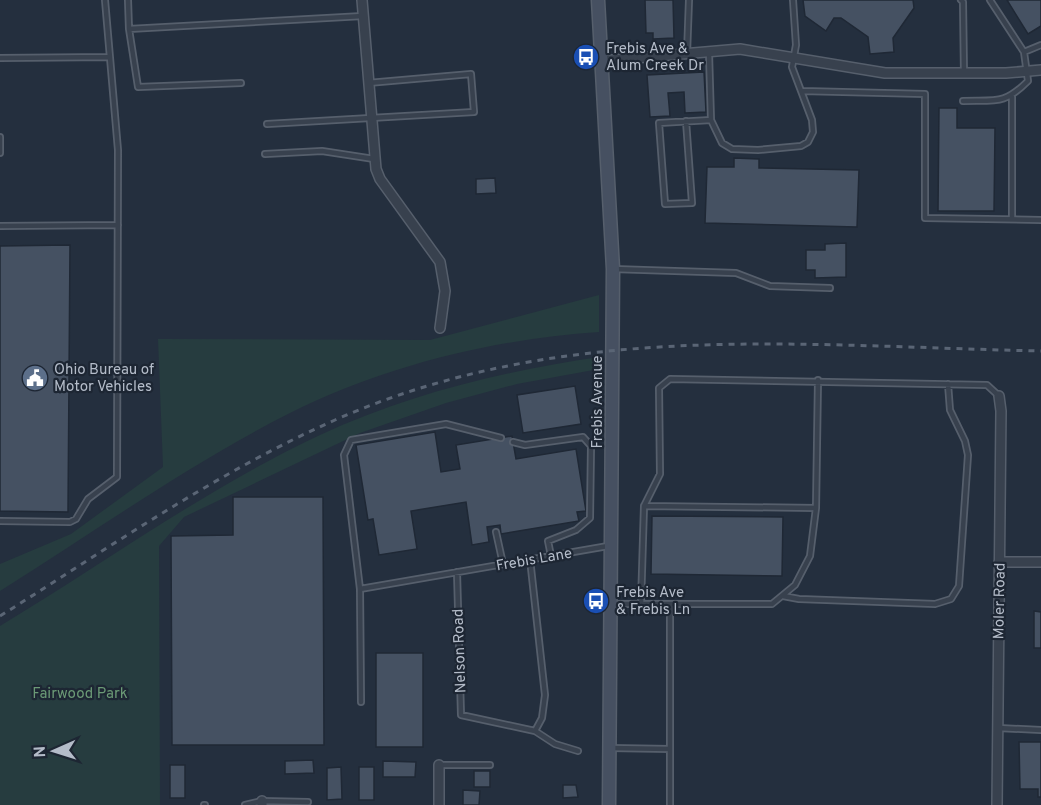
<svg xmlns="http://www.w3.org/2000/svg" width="1041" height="805" viewBox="0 0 1041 805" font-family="Overpass,sans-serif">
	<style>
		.green { fill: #263c3f }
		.building { fill: #455162; stroke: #1f2835; stroke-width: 1.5 }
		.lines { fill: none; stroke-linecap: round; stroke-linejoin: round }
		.service-casing { stroke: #565f6c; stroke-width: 8 }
		.minor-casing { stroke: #565f6c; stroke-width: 12 }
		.secondary-casing { stroke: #565f6c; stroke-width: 15 }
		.service { stroke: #38414e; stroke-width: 4.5 }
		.minor { stroke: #38414e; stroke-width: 9 }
		.secondary { stroke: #465061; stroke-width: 12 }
		.rail { stroke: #5a6575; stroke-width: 3; stroke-dasharray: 6 6; stroke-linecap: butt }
		.labels { text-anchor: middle; stroke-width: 4.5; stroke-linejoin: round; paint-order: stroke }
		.poi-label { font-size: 15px; fill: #b4bcc9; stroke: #1d2633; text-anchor: start }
		.street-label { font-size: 15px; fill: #b4bcc9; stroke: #1d2633 }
		.park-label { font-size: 15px; fill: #6b9a76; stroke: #1d2633 }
	</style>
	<rect width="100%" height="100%" fill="#242f3e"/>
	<path class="green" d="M599,295V332C494,339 384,366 290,413C189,464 96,531 0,591V564L71,534L163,467L158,339L430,340Z
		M599,357V369L517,384L446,403L360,433L184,517L159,546L160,805H0V626C106,562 207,488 320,435C408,394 504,371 599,357Z"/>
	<path class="building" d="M645,0H673L674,38L653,39V33H646Z
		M803,0H913L914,8L893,38L894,52L870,54L868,37L841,18H834L826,31L805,16Z
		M1007,0H1041V26L1028,34Z
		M704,72L706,112L685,113L684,92L668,93L670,116L650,117L647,75Z
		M939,108H957V128H995L994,211H938Z
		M734,158L759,159V168L859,170L857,227L705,223L707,167H734Z
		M495,178L496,193L476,194V179Z
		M846,243V277L815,278V270H806V250H825V244Z
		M70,245L68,512L0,511V246Z
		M575,386L581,424L523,433L517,395Z
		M435,432L441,472L460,469L456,445L512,436L516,459L576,449L586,511L577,512L579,521L501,534L500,525L487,527L489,542L472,545L466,502L411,511L417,549L379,555L373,519L368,520L356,445Z
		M233,497H323L324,745H172L171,536L233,535Z
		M652,516L783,517L782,576L651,574Z
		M1034,611L1041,612V648H1034Z
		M376,653H423V747H376Z
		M1019,742H1041V797H1038V789H1020Z
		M313,760L314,773L285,774V761Z
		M383,761L416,762L415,777H383Z
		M170,765H185V798H170Z
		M341,767L342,799L327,800V768Z
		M359,767H374V800H359Z
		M474,771H490V787H474Z
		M563,785H576L578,797L563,798Z
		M463,790L480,791L479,805H463Z"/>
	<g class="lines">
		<g class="service-casing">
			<path id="service" d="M128,0L129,29L363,16
				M961,0L963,2L964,74
				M990,0L1024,52
				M129,29L138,87L241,83
				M709,53L711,120L722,143L732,149L758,150L801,146L808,142L813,132L812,120L792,67L796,45L793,0
				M687,54L689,0
				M0,58L110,57
				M802,91L925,94V218L1041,220
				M963,101C996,100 1004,105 1028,81L1024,52L1041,45
				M686,121L692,203L665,204L659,123L711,120
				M267,124L474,112L471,74L368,83
				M0,137V153
				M265,154L322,151L374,159
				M1012,219V97
				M0,226L118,225
				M613,269L736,273L770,286L830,288
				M513,442L525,445L583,437L591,446L590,518L576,530L548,541L551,556
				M644,506L816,508L818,380
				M0,521L70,522L76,519L88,499L117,477L118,150L105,0
				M496,532L503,564
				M530,559L545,695L542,718L535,731
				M457,572L461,715L535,731L555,744L578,751
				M360,589L344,455L351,440L446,424L501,438
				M783,596L799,599L935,604L951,599L959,586L968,455L965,441L950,410L948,384
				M611,604H641L644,506L660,474L659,388L670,379L987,385L999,396
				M641,604H670V749
				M670,604H772L795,585L810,556L816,508
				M361,702L360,589L608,546
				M998,728L1041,730
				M610,748L670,749V805
				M439,765H490
				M204,805H205
				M245,805L262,801L308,802"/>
		</g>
		<g class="minor-casing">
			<path id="minor" d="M362,0L376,169L380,179L440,262L445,291L440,328
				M601,61L740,49L885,73H1006L1041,70
				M999,562H1041
				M262,805V801
				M439,805V765
				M997,805L1001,411L999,396"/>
		</g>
		<g class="secondary-casing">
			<path id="secondary" d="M598,0L613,269L609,805"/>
		</g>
		<use href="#service" class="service"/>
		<use href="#minor" class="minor"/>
		<use href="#secondary" class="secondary"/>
		<path class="rail" d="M0,616C109,548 217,472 335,420C564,319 799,346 1041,351"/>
	</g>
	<defs>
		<g id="bus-disc" transform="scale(1.35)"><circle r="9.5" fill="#1a4fb4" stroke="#1d2633"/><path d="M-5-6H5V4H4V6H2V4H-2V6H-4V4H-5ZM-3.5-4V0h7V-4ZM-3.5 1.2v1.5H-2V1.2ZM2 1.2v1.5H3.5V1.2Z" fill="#fff"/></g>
		<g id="civic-disc" transform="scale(1.35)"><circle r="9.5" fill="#5c6f8a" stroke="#1d2633"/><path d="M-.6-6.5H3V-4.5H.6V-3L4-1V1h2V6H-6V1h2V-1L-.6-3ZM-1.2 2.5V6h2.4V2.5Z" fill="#fff"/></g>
	</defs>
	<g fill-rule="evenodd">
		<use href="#bus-disc" x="586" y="57"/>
		<use href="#civic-disc" x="35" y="378"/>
		<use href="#bus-disc" x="596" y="601"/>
	</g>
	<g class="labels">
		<g class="poi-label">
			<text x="606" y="53">Frebis Ave &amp;<tspan x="606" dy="17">Alum Creek Dr</tspan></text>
			<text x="54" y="374">Ohio Bureau of<tspan x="54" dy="17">Motor Vehicles</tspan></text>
			<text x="616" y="597">Frebis Ave<tspan x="616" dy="17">&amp; Frebis Ln</tspan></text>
		</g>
		<g class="street-label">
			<text transform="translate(597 402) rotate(-90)" y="5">Frebis Avenue</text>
			<text transform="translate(534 559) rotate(-10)" y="5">Frebis Lane</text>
			<text transform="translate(999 601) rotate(-89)" y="5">Moler Road</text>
			<text transform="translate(459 651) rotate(-92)" y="5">Nelson Road</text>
		</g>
		<g class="park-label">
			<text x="80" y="698">Fairwood Park</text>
		</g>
	</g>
	<g transform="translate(54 751) rotate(267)" stroke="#1d2633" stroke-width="4.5" paint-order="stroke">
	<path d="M0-4.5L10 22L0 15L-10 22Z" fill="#b4bcc9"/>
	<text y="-9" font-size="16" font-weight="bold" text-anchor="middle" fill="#b4bcc9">N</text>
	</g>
</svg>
